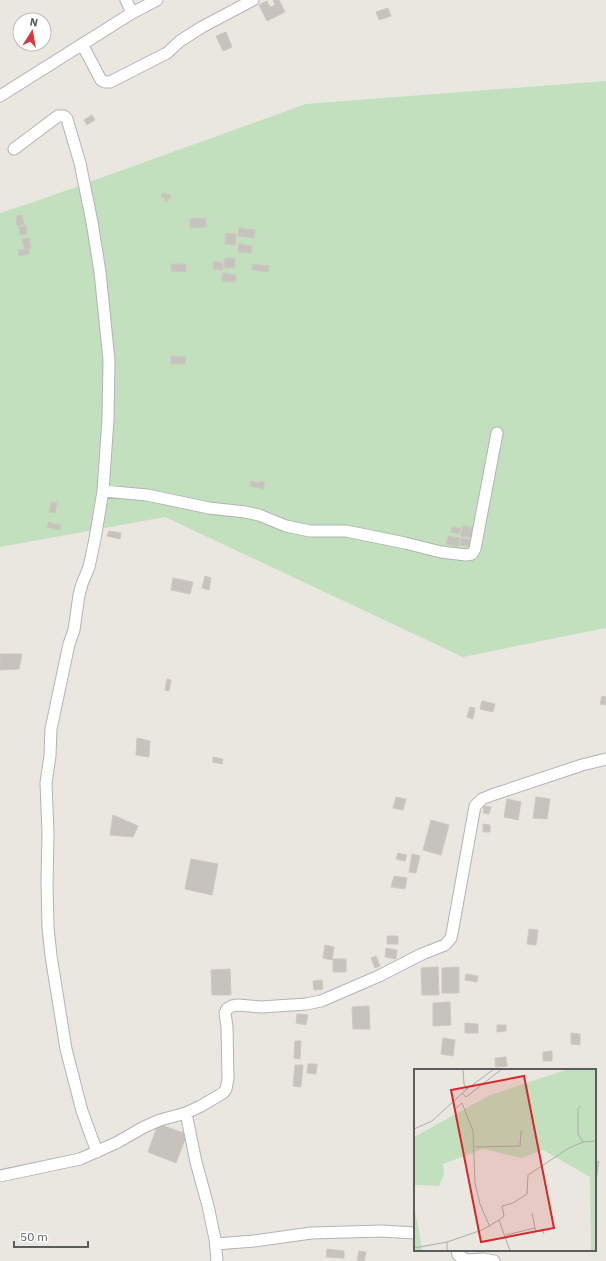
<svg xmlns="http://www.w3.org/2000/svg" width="606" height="1261" viewBox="0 0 606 1261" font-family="'IBM Plex Sans',sans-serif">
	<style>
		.green { fill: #c2e0be }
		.building { fill: #c6c2bd; stroke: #cec8bf }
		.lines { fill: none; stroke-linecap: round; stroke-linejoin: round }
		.minor-casing { stroke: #b1b3b7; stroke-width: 13 }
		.minor { stroke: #fff; stroke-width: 11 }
		.inset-road { fill: none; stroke: #acaca9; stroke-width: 1 }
		.view { fill: #d62828; fill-opacity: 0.15; stroke: #d62828; stroke-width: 2 }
		.inset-edge { fill: none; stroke: #595d60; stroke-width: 2 }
	</style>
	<rect width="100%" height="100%" fill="#eae7e0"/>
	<path class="green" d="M606,81V628L463,657L165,517L0,547V213L34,202L306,104Z"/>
	<path class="building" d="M273,0H279L285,12L267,21L259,5L267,1L270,7L275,5Z
		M388,8L391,16L379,20L376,12Z
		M226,32L232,47L223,51L216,36Z
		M92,115L95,120L87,125L84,120Z
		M162,193L171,195L170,199L168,198L167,202L164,201L165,198L161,197Z
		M22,215L24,224L17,226L16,216Z
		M206,218V227L190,228V219Z
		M26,225L27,234L20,235L19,227Z
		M239,228L255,230L254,238L238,236Z
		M226,233L236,234L235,245L225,244Z
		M29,238L31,248L24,249L22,239Z
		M239,244L252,246L251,253L238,252Z
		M29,249V254L19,256L18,250Z
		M235,258V267L225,268L224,259Z
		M213,261L223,263V270L213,269Z
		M171,264H186V272L171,271Z
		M252,264L269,266L268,272L252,270Z
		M223,273L236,275L235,282L222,281Z
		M171,356L186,357L185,364H171Z
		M251,481L260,483V481L265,482L263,489L250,486Z
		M51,502L57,503L55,513L49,512Z
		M48,522L61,525L60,530L47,527Z
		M463,526L476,528L474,538L461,536Z
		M452,527L461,528L459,534L451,532Z
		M109,531L121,533L120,539L107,536Z
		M448,536L460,538L458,547L446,544Z
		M462,538L473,541L471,547L460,545Z
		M205,576L211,578L209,590L202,588Z
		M173,578L193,582L190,594L171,590Z
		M0,654H22L19,669L0,670Z
		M167,679L171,680L169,691L165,690Z
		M602,696L606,697V705L600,704Z
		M482,701L495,704L493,712L480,709Z
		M470,707L475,708L473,719L467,717Z
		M137,738L150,741L149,757L136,755Z
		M213,757L223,759L222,764L213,762Z
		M396,797L406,799L403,810L393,808Z
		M536,797L550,799L547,819L533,818Z
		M507,799L521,802L518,820L504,817Z
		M484,806L491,807L489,814L483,813Z
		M113,815L138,826L133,837L110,835Z
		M431,820L449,825L441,855L423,850Z
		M483,824L490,825V832H483Z
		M398,853L407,855L405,861L396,859Z
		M412,854L420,856L416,873L409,872Z
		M191,859L218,864L212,895L185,889Z
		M394,876L407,878L405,889L391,887Z
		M529,929L538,930L536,945L527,944Z
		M387,936H398V944H387Z
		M325,945L334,947L332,960L323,958Z
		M386,948L397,950L396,959L385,957Z
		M376,956L380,966L375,968L371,958Z
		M333,959H346V972H333Z
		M438,967L439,995H422L421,968Z
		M459,967V993H442V968Z
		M230,969L231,995H212L211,970Z
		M466,974L478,976L477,982L465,980Z
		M322,980L323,989L314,990L313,981Z
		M450,1002L451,1025L433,1026V1003Z
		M369,1006L370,1029H353L352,1007Z
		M297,1014L308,1015L306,1025L296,1023Z
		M465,1023L478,1024V1033H465Z
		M497,1025H506V1031L497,1032Z
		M571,1033L580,1034V1045L571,1044Z
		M443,1038L455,1040L453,1056L441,1054Z
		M295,1041H301L300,1059L294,1058Z
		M552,1051V1061H543V1052Z
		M506,1057L507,1066L496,1067L495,1058Z
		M308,1064H317L316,1074L307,1073Z
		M295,1065H303L301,1087L293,1086Z
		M158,1124L187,1134L176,1163L148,1152Z
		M595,1161H599L597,1176H595Z
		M327,1249L344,1251V1258L326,1257Z
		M359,1251L366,1252L364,1261H357Z"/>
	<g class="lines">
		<g class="minor-casing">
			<path id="minor" d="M126,0L132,13
				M82,44L101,80L105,82H110L167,53L180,41L202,27L253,0
				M0,96L132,13L157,0
				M14,149L58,116H64L67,119L80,163L92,222L100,272L109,360L108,419L103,491L95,539L89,567L82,584L79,595L74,630L69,644L51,729L50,756L46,783L48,833L47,882L48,927L51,956L66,1049L82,1111L97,1152
				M103,491L147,495L209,508L245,512L259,515L286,526L310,531H346L405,543L441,552L466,555L472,554L475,549L497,433
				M0,1176L80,1159L116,1143L144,1127L160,1120L186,1113
				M216,1244L254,1241L311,1233L382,1231L415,1233
				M457,1250L458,1255L467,1260L484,1259L494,1261
				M217,1261L215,1239L208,1206L196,1162L186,1113L201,1106L223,1093L226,1089L228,1079L227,1027L225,1013L227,1009L232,1006L238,1005L261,1007L306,1004L321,1001L379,976L422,954L445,945L451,938L453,928L475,806L482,799L492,795L582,765L606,759"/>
		</g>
		<use href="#minor" class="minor"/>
	</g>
	<g transform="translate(414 1069)">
		<rect width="182" height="182" fill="#eae7e0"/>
		<path d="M155,0H182V182H177L176,108L129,81L108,89L69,80L29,95L30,105L25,117L0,116V68L76,26ZM0,139L4,156L8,182H0Z" fill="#c2e0be"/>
		<path class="inset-road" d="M49,0L50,15L53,20M48,24L52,28L88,0M167,37L164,40V65L169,73M42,39L48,34L59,62L61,114L66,135L76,158M0,60L18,52L53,20L80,0M61,78L106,77L107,62M121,159L122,162H129L130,165M92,166L121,159L118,144M0,179L33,173M33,182V173L68,161L85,151M96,182L85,151L90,147L88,137L99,134L113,125L114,106L155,79L169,73L182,72"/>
		<path class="view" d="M110,7L140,159L67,173L37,21Z"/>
		<rect width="182" height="182" class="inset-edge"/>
	</g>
	<g transform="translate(32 32) rotate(11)"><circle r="19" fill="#ffffff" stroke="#bdbebf"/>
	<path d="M0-3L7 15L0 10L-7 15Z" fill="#d63a3e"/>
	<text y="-6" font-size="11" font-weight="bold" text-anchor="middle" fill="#595d60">N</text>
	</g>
	<path d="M14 1241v6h74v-6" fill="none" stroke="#595d60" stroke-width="2"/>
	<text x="20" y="1241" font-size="12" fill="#595d60" stroke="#ffffff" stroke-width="3" paint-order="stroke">50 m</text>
</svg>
